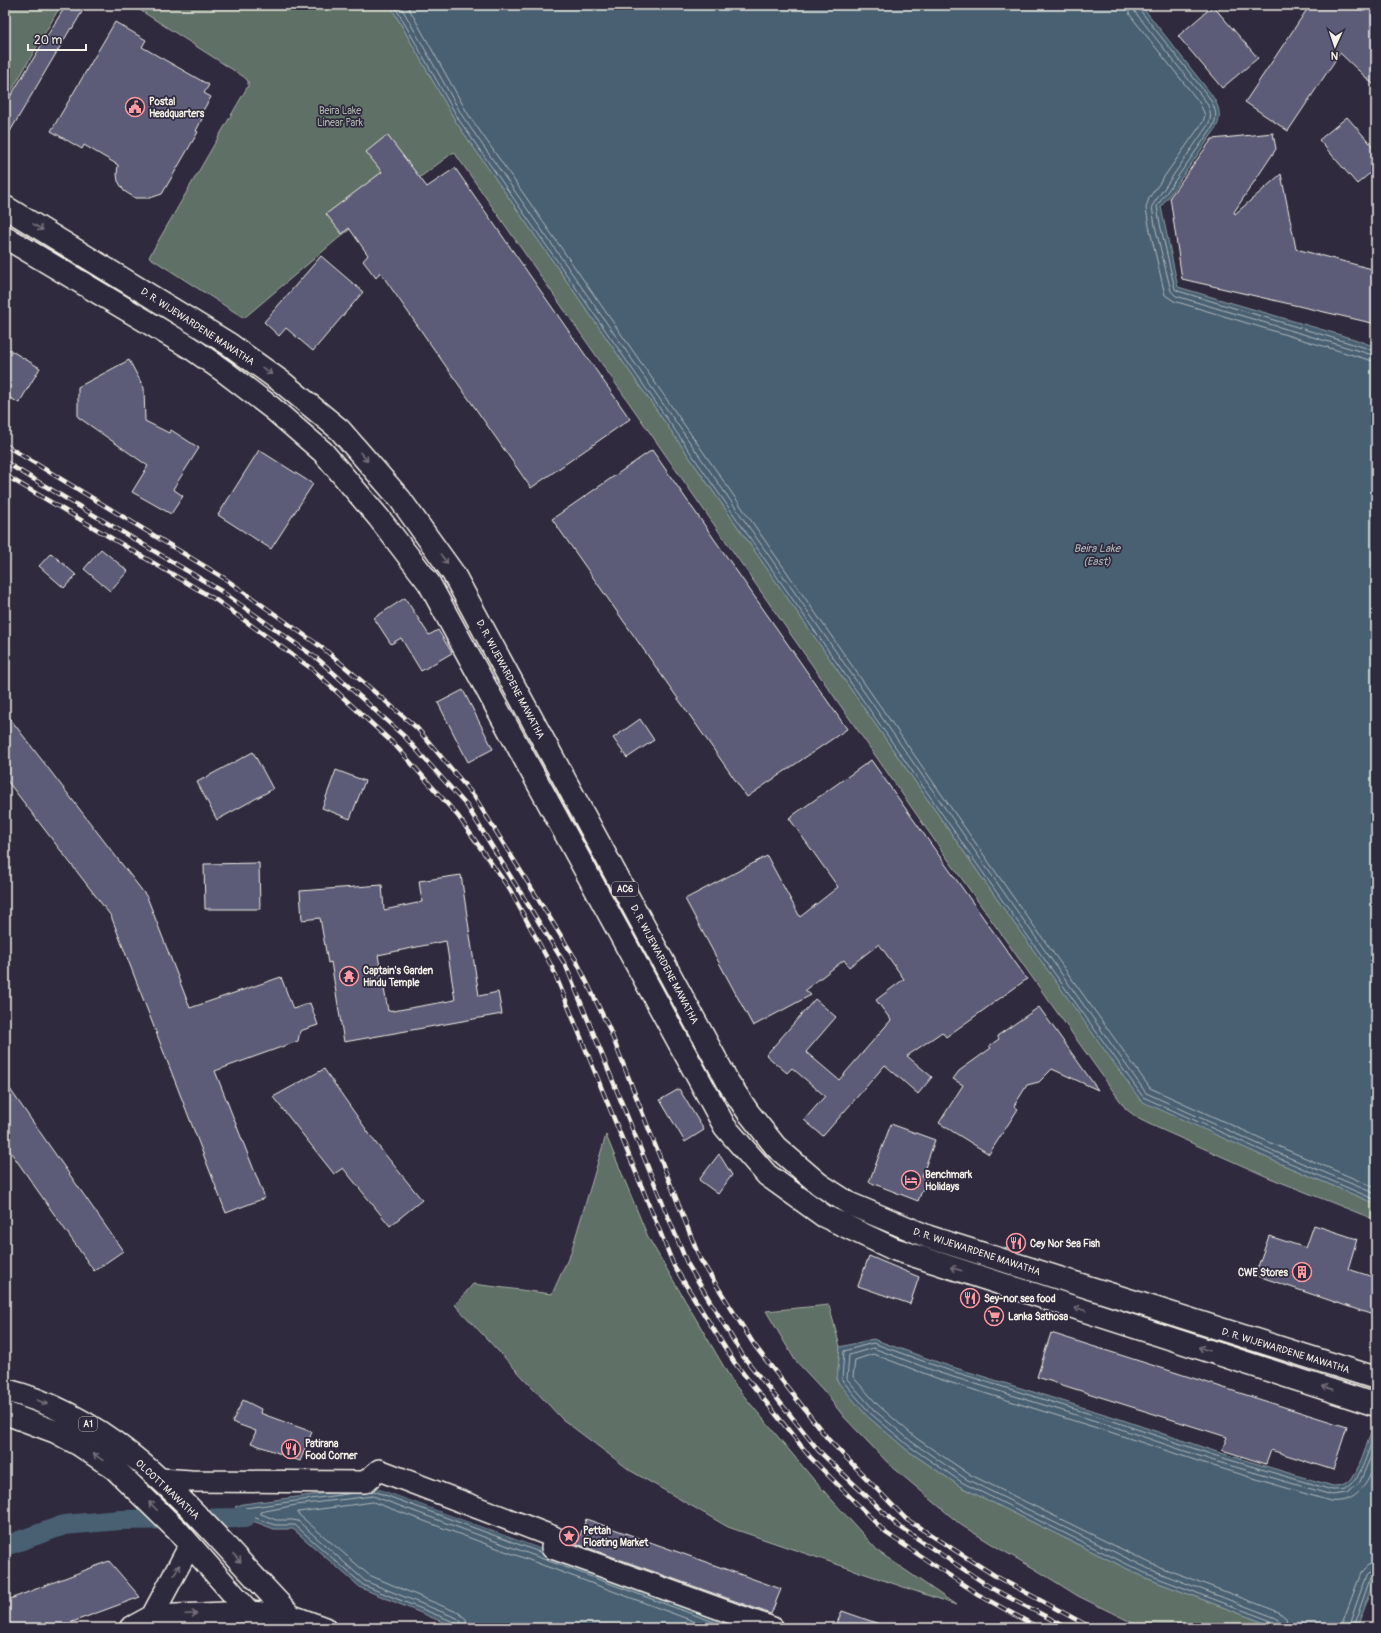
<svg xmlns="http://www.w3.org/2000/svg" width="1381" height="1633" viewBox="0 0 1381 1633" font-family="Pangolin,sans-serif">
	<style>
		.green { fill: #5e6f66; stroke: #a9b0a7 }
		.water { fill: #496173; stroke: #8d9ba2 }
		.pier { fill: #2f2a3d }
		.lines { fill: none; stroke-linecap: round; stroke-linejoin: round }
		.shore { stroke: #b0b7b9; stroke-width: 1 }
		.canal { stroke: #496173; stroke-width: 20 }
		.building { fill: #5b5b78; stroke: #f4f1e8; fill-rule: evenodd }
		.minor-casing { stroke: #f4f1e8; stroke-width: 24 }
		.major-casing { stroke: #f4f1e8; stroke-width: 25 }
		.highway-casing { stroke: #f4f1e8; stroke-width: 25 }
		.minor { stroke: #2f2a3d; stroke-width: 21 }
		.major { stroke: #2f2a3d; stroke-width: 22 }
		.highway { stroke: #2f2a3d; stroke-width: 22 }
		.rail-casing { stroke: #f4f1e8; stroke-width: 4.5 }
		.rail { stroke: #2f2a3d; stroke-width: 3; stroke-dasharray: 9; stroke-linecap: butt }
		.oneway { stroke: #747079 }
		.labels { text-anchor: middle; stroke-width: 3.5; stroke-linejoin: round; paint-order: stroke }
		.shield { fill: #2f2a3d; stroke: #b9b5b5; stroke-width: 1 }
		.shield-label { font-size: 9px; font-weight: bold; fill: #f4f1e8 }
		.poi-label { font-size: 10px; font-weight: bold; fill: #f4f1e8; stroke: #2f2a3d; text-anchor: start }
		.park-label { font-size: 10px; fill: #b0b6ae; stroke: #2f2a3d }
		.street-label { font-size: 10px; fill: #f4f1e8; stroke: #2f2a3d }
		.water-label { font-size: 11px; font-style: italic; fill: #b0b7b9; stroke: #2f2a3d }
	</style>
	<rect width="100%" height="100%" fill="#2f2a3d"/>
	<filter id="ink" filterUnits="userSpaceOnUse"><feTurbulence type="fractalNoise" baseFrequency=".025" numOctaves="2"/><feDisplacementMap in="SourceGraphic" scale="8" xChannelSelector="R" yChannelSelector="G"/><feConvolveMatrix kernelMatrix="1 2 1 2 8 2 1 2 1" color-interpolation-filters="sRGB"/></filter>
	<g filter="url(#ink)">
		<path class="green" d="M5,5H61L5,102Z
			M132,5H390L456,122L999,902L1141,1100L1274,1161L1376,1204V1220L1270,1178L1149,1124L1139,1119L1126,1109L942,851L454,152L341,236L244,318L149,257L248,86V81L244,77Z
			M606,1135L648,1237L734,1384L814,1480L879,1552L956,1605L728,1527L631,1471L562,1419L455,1305L473,1284L552,1294L571,1252Z
			M829,1305L840,1347L837,1381L867,1416L907,1450L961,1487L1146,1578L1278,1628H1143L1078,1596L1035,1569L1000,1549L961,1525L889,1464L844,1417L823,1390L795,1360L766,1311Z"/>
		<path class="water" d="M390,5H1141L1211,94C1219,106 1223,116 1215,130L1161,207L1178,287L1354,339L1376,347V1204L1274,1161L1141,1101L999,902L456,122Z
			M873,1339L943,1364L1114,1417L1214,1451L1333,1486C1340,1486 1347,1485 1352,1478C1362,1465 1370,1433 1376,1417V1575L1356,1628H1278L1146,1578L961,1487L907,1450L867,1416L837,1381L840,1347Z
			M374,1487L756,1628H457L361,1588L293,1529H274L245,1518L235,1507L243,1504Z"/>
		<path class="pier" d="M375,1485L756,1626V1628L374,1487Z"/>
		<g class="lines">
			<path class="shore" d="M394,5L459,120L1002,900L1143,1097L1276,1157L1376,1200
				M400,5L463,117L1007,897L1146,1093L1278,1153L1376,1194
				M407,5L468,114L1011,894L1150,1088L1280,1147L1376,1188
				M1127,5L1130,15L1199,102L1205,115L1203,122L1149,198L1146,208L1149,226L1165,295L1174,301L1376,362
				M1133,5L1135,12L1204,99C1210,108 1213,115 1208,125L1152,206L1155,226L1171,291L1176,296L1376,356
				M1138,5L1139,9L1208,96C1215,107 1219,115 1212,128L1157,206L1160,224L1175,289L1178,291L1376,351
				M371,1491H374L542,1553
				M354,1493L245,1508L244,1510L247,1515L275,1525H295L363,1585L454,1622L457,1628
				M462,1628L461,1622L457,1618L365,1581L298,1521L293,1520H276L261,1514L260,1512L296,1505L373,1496L730,1628
				M468,1628L466,1619L459,1613L369,1575L298,1514V1512L373,1502L712,1628
				M1277,1628L1274,1622L1147,1574L963,1483L909,1446L870,1413L842,1380L844,1351L873,1343L942,1368L1113,1421L1213,1455L1332,1490C1336,1490 1341,1490 1345,1489C1361,1483 1370,1444 1376,1429
				M1282,1628L1281,1622L1276,1618L1149,1569L966,1479L912,1442L874,1410L847,1379L849,1355L873,1348L940,1373L1112,1426L1211,1460L1332,1495L1347,1493L1359,1484L1376,1444
				M1288,1628L1286,1618L1279,1612L1152,1564L969,1474L916,1438L878,1405L853,1377L855,1360L873,1354L939,1379L1110,1432L1210,1465L1330,1501C1358,1504 1367,1484 1376,1462
				M1342,1628L1343,1621L1361,1573L1368,1566L1376,1565
				M1348,1628L1366,1576L1370,1572L1376,1571
				M1353,1628L1370,1579L1376,1576"/>
			<path class="canal" d="M5,1546L64,1525L120,1520L245,1518"/>
		</g>
		<path class="building" d="M66,5H86L72,29L71,28L5,140V94L10,97Z
			M1310,5H1376V87L1340,53L1288,131L1245,102Z
			M1213,6L1258,58L1222,88L1178,36Z
			M115,22L146,40L142,47L209,85L204,93L211,97L199,117L202,119L196,131L198,132L162,194L150,198H135L124,191L118,181L117,174L118,165L84,145L82,149L51,131Z
			M1347,117L1376,150V168L1357,184L1319,140Z
			M1273,133L1276,149L1234,212L1235,214L1281,174L1296,249L1376,270V324L1182,279L1170,197L1212,139Z
			M387,135L427,187L455,168L630,419L531,488L380,272L376,278L363,261L368,255L349,228L342,234L326,214L382,172L366,152Z
			M321,256L363,292L313,351L286,328L279,336L264,322Z
			M5,347L40,368L19,403L5,395Z
			M129,360L144,388L145,421L169,433L171,430L199,448L173,489L183,496L171,514L132,492L148,466L78,417V387Z
			M259,450L313,484L271,549L218,515Z
			M652,450L847,729L747,797L552,519Z
			M101,549L128,571L110,591L84,569Z
			M51,553L76,575L64,588L39,566Z
			M405,598L429,635L438,630L452,653L421,671L401,638L391,644L374,618Z
			M463,690L493,749L468,762L438,703Z
			M5,712L147,897L190,1008L281,977L293,1009L310,1003L318,1025L300,1031L298,1041L215,1071L265,1198L226,1213L111,916L5,778Z
			M640,719L654,740L627,758L613,738Z
			M253,752L273,789L217,820L197,782Z
			M871,760L1027,979L946,1037L942,1032L907,1056L932,1077L918,1094L885,1065L823,1136L804,1120L825,1096L792,1068L787,1073L766,1055L815,999L836,1017L806,1052L839,1080L891,1020L876,1000L904,979L879,944L849,967L844,960L805,990L811,995L753,1026L685,899L767,856L800,917L838,887L789,818Z
			M336,770L365,781L350,819L322,808Z
			M259,863L260,909H205L204,864Z
			M461,875L479,996L498,992L502,1014L344,1042L331,962L328,963L320,918L302,920L300,891L382,885L384,910L422,902L419,881ZM446,941L455,1000L393,1011V1010L388,1011L378,955Z
			M1039,1007L1098,1090L1052,1069L1039,1082L1027,1085L1014,1106L1018,1109L989,1154L939,1123L963,1085L953,1079L959,1071L991,1048L989,1046L999,1039L997,1036Z
			M324,1069L375,1142L422,1200L390,1226L343,1168L334,1174L273,1097Z
			M5,1082L123,1251L94,1271L5,1144Z
			M679,1089L704,1130L685,1142L660,1100Z
			M891,1124L935,1140L922,1176L927,1178L918,1201L869,1182Z
			M719,1154L732,1175L718,1194L699,1180Z
			M1314,1225L1357,1239L1348,1269L1376,1278V1316L1255,1275L1269,1236L1306,1248Z
			M869,1256L919,1277L910,1304L858,1286Z
			M1051,1333L1347,1427L1333,1470L1271,1450L1266,1464L1222,1450L1227,1437L1037,1377Z
			M243,1400L261,1409L260,1413L312,1432L300,1461L251,1443L256,1431L232,1422Z
			M586,1519L781,1589L771,1614L577,1544Z
			M109,1561L140,1597L56,1628H5V1601Z
			M842,1611L885,1626V1628H835Z"/>
		<g class="lines">
			<g class="minor-casing">
				<path id="minor" d="M160,1479L191,1481L365,1482L379,1470L554,1537L552,1548L773,1628
					M152,1616L190,1545
					M130,1628L152,1616L249,1612L290,1615L325,1628"/>
			</g>
			<g class="major-casing">
				<path id="major" d="M5,207L229,344L283,383L340,430L400,499L453,573L728,1082L748,1112L776,1147L819,1184L850,1204L929,1237L1376,1378
					M5,237L191,348L225,372L272,408L323,452L379,518L429,583L725,1127L767,1175L824,1216L894,1249L1376,1405"/>
			</g>
			<g class="highway-casing">
				<path id="highway" d="M5,1390C100,1413 172,1486 236,1557C258,1581 280,1604 302,1628
					M5,1413L56,1432L78,1444L115,1469L177,1530L263,1628"/>
			</g>
			<use href="#minor" class="minor"/>
			<use href="#major" class="major"/>
			<use href="#highway" class="highway"/>
			<g class="rail-casing">
				<path id="rail" d="M5,445L224,578L324,649L417,728L474,796L576,960L609,1028L700,1259L755,1346L828,1439L906,1519L997,1577L1092,1628
					M5,462L221,591L319,660L405,737L467,806L566,966L687,1263L743,1356L819,1451L897,1525L993,1589L1068,1628
					M5,475L216,600L312,669L395,745L458,816L510,890L553,969L674,1266L734,1362L810,1457L886,1533L979,1595L1039,1628"/>
			</g>
			<use href="#rail" class="rail"/>
		</g>
		<defs><path id="oneway-shaft" d="M-6 0H5M1.5-3L5.5 0L1.5 3" fill="none" stroke-width="1.6" stroke-linecap="round" stroke-linejoin="round"/></defs>
		<g class="oneway">
			<use href="#oneway-shaft" transform="translate(38 227) rotate(31)"/>
			<use href="#oneway-shaft" transform="translate(267 371) rotate(36)"/>
			<use href="#oneway-shaft" transform="translate(364 457) rotate(49)"/>
			<use href="#oneway-shaft" transform="translate(444 559) rotate(54)"/>
			<use href="#oneway-shaft" transform="translate(956 1269) rotate(-162)"/>
			<use href="#oneway-shaft" transform="translate(1080 1309) rotate(-162)"/>
			<use href="#oneway-shaft" transform="translate(1204 1349) rotate(-162)"/>
			<use href="#oneway-shaft" transform="translate(1328 1388) rotate(-162)"/>
			<use href="#oneway-shaft" transform="translate(42 1402) rotate(23)"/>
			<use href="#oneway-shaft" transform="translate(98 1457) rotate(-145)"/>
			<use href="#oneway-shaft" transform="translate(153 1506) rotate(-135)"/>
			<use href="#oneway-shaft" transform="translate(237 1558) rotate(48)"/>
			<use href="#oneway-shaft" transform="translate(177 1570) rotate(-62)"/>
			<use href="#oneway-shaft" transform="translate(191 1614) rotate(-3)"/>
		</g>
	</g>
	<defs>
		<g id="civic-ring" transform="scale(1)"><circle r="9.5" fill="#2f2a3d" stroke="#ff9aa2" stroke-width="1.5"/><path d="M-.6-6.5H3V-4.5H.6V-3L4-1V1h2V6H-6V1h2V-1L-.6-3ZM-1.2 2.5V6h2.4V2.5Z" fill="#ff9aa2"/></g>
		<g id="temple-ring" transform="scale(1)"><circle r="9.5" fill="#2f2a3d" stroke="#ff9aa2" stroke-width="1.5"/><path d="M0-6L5-2H3V0L6.5 2.5H4V6H1.5V3h-3V6H-4V2.5H-6.5L-3 0V-2H-5Z" fill="#ff9aa2"/></g>
		<g id="hotel-ring" transform="scale(1)"><circle r="9.5" fill="#2f2a3d" stroke="#ff9aa2" stroke-width="1.5"/><path d="M-6-4.5h1.5V1H6V5H4.5V3h-9V5H-6ZM-4 0a1.8 1.8 0 1 1 3.6 0ZM.5 0V-2.5h3Q6-2.5 6 0Z" fill="#ff9aa2"/></g>
		<g id="restaurant-ring" transform="scale(1)"><circle r="9.5" fill="#2f2a3d" stroke="#ff9aa2" stroke-width="1.5"/><path d="M-5-6h1v4h1v-4h1v4h1v-4h1v5L-1.5 .5V6h-2V.5L-5-1ZM5-6V6H3V1.5H1.5Q1.5-4 5-6Z" fill="#ff9aa2"/></g>
		<g id="building-ring" transform="scale(1)"><circle r="9.5" fill="#2f2a3d" stroke="#ff9aa2" stroke-width="1.5"/><path d="M-4-6H4V6H1V3H-1V6H-4ZM-2.5-4.3h1.7v1.8h-1.7ZM.8-4.3h1.7v1.8H.8ZM-2.5-1h1.7V.8h-1.7ZM.8-1h1.7V.8H.8Z" fill="#ff9aa2"/></g>
		<g id="supermarket-ring" transform="scale(1)"><circle r="9.5" fill="#2f2a3d" stroke="#ff9aa2" stroke-width="1.5"/><path d="M-6-5.5h2.5l.6 2H6L4.5 2H-2.5L-4.4-4H-6ZM-1.5 3.2a1.3 1.3 0 1 0 .1 0ZM3 3.2a1.3 1.3 0 1 0 .1 0Z" fill="#ff9aa2"/></g>
		<g id="sight-ring" transform="scale(1)"><circle r="9.5" fill="#2f2a3d" stroke="#ff9aa2" stroke-width="1.5"/><path d="M0-6L1.8-2.2L6-1.7L2.9 1.2L3.7 5.4L0 3.3L-3.7 5.4L-2.9 1.2L-6-1.7L-1.8-2.2Z" fill="#ff9aa2"/></g>
	</defs>
	<g fill-rule="evenodd">
		<use href="#civic-ring" x="135" y="107"/>
		<use href="#temple-ring" x="349" y="976"/>
		<use href="#hotel-ring" x="911" y="1180"/>
		<use href="#restaurant-ring" x="1016" y="1243"/>
		<use href="#building-ring" x="1302" y="1272"/>
		<use href="#restaurant-ring" x="970" y="1298"/>
		<use href="#supermarket-ring" x="994" y="1316"/>
		<use href="#restaurant-ring" x="291" y="1449"/>
		<use href="#sight-ring" x="569" y="1536"/>
	</g>
	<g class="labels">
		<g class="shield">
			<rect x="612" y="882" width="26" height="14" rx="3"/>
			<rect x="79" y="1417" width="18" height="14" rx="3"/>
		</g>
		<g class="shield-label">
			<text x="625" y="892">AC6</text>
			<text x="88" y="1427">A1</text>
		</g>
		<g class="poi-label">
			<text x="149" y="105">Postal<tspan x="149" dy="12">Headquarters</tspan></text>
			<text x="363" y="974">Captain's Garden<tspan x="363" dy="12">Hindu Temple</tspan></text>
			<text x="925" y="1178">Benchmark<tspan x="925" dy="12">Holidays</tspan></text>
			<text x="1030" y="1247">Cey Nor Sea Fish</text>
			<text x="1288" y="1276" text-anchor="end">CWE Stores</text>
			<text x="984" y="1302">Sey-nor sea food</text>
			<text x="1008" y="1320">Lanka Sathosa</text>
			<text x="305" y="1447">Patirana<tspan x="305" dy="12">Food Corner</tspan></text>
			<text x="583" y="1534">Pettah<tspan x="583" dy="12">Floating Market</tspan></text>
		</g>
		<g class="park-label">
			<text x="340" y="114">Beira Lake<tspan x="340" dy="12">Linear Park</tspan></text>
		</g>
		<g class="street-label">
			<text transform="translate(198 326) rotate(33)" y="4">D. R. WIJEWARDENE MAWATHA</text>
			<text transform="translate(511 679) rotate(62)" y="4">D. R. WIJEWARDENE MAWATHA</text>
			<text transform="translate(665 964) rotate(62)" y="4">D. R. WIJEWARDENE MAWATHA</text>
			<text transform="translate(977 1251) rotate(18)" y="4">D. R. WIJEWARDENE MAWATHA</text>
			<text transform="translate(1286 1350) rotate(17)" y="4">D. R. WIJEWARDENE MAWATHA</text>
			<text transform="translate(168 1489) rotate(43)" y="4">OLCOTT MAWATHA</text>
		</g>
		<g class="water-label">
			<text x="1097" y="552">Beira Lake<tspan x="1097" dy="13">(East)</tspan></text>
		</g>
	</g>
	<rect width="1381" height="1633" fill="none" stroke="#2f2a3d" stroke-width="20"/>
	<rect x="10" y="10" width="1361" height="1613" fill="none" stroke="#f4f1e8" stroke-width="1.5" filter="url(#ink)"/>
	<g transform="translate(1335 46) rotate(183)" stroke="#2f2a3d" stroke-width="3" paint-order="stroke">
	<path d="M0-3L7 15L0 10L-7 15Z" fill="#f4f1e8"/>
	<text y="-6" font-size="11" font-weight="bold" text-anchor="middle" fill="#f4f1e8">N</text>
	</g>
	<path d="M28 44v6h58v-6" fill="none" stroke="#f4f1e8" stroke-width="2"/>
	<text x="34" y="44" font-size="12" fill="#f4f1e8" stroke="#2f2a3d" stroke-width="3" paint-order="stroke">20 m</text>
</svg>
